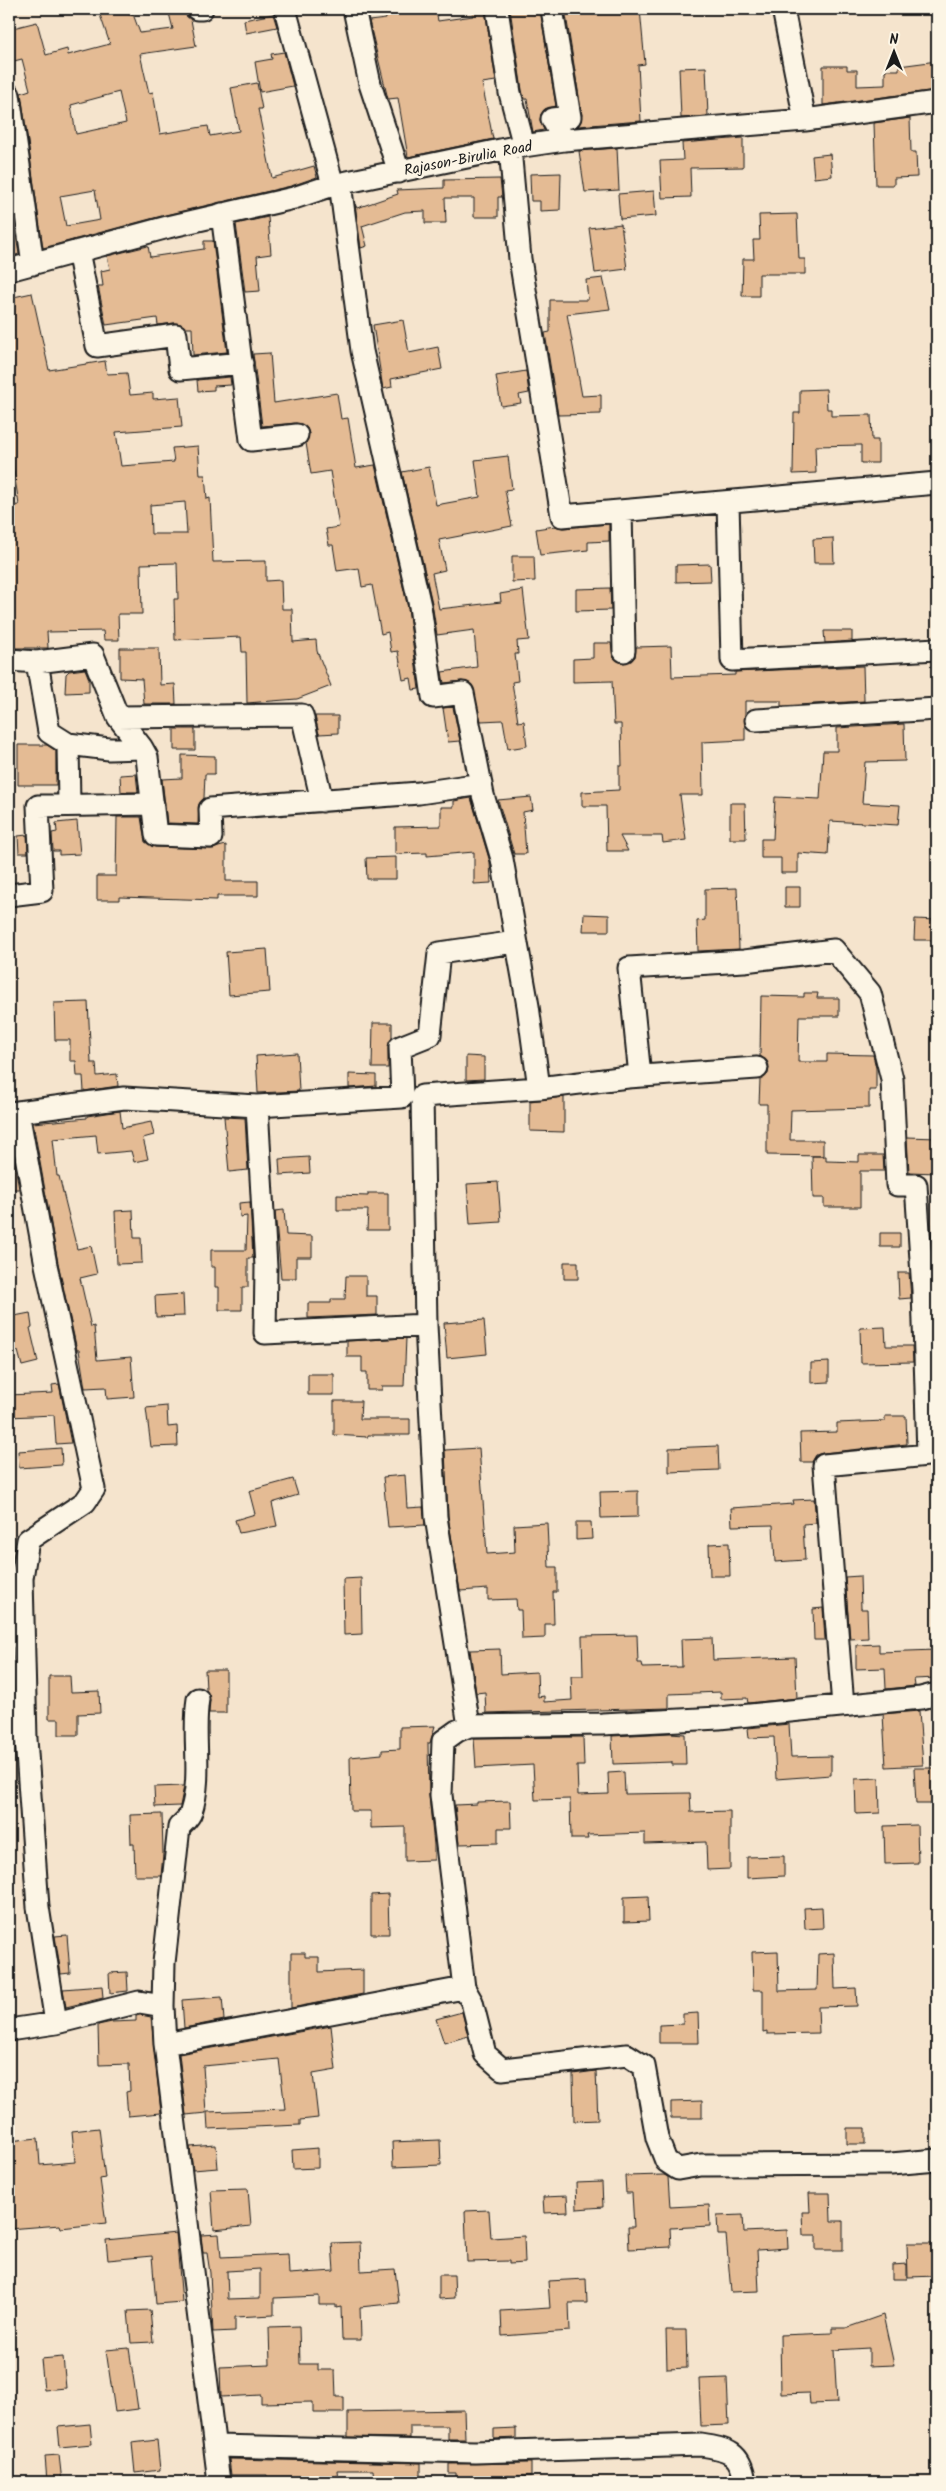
<svg xmlns="http://www.w3.org/2000/svg" width="946" height="2491" viewBox="0 0 946 2491" font-family="Kalam,sans-serif">
	<style>
		.building { fill: #e4bb94; stroke: #1c1c1c; fill-rule: evenodd }
		.lines { fill: none; stroke-linecap: round; stroke-linejoin: round }
		.minor-casing { stroke: #1c1c1c; stroke-width: 25 }
		.minor { stroke: #fcf5e5; stroke-width: 21 }
		.labels { text-anchor: middle; stroke-width: 5; stroke-linejoin: round; paint-order: stroke }
		.street-label { font-size: 15px; fill: #1c1c1c; stroke: #fcf5e5 }
	</style>
	<rect width="100%" height="100%" fill="#f5e4cd"/>
	<filter id="ink" filterUnits="userSpaceOnUse"><feTurbulence type="fractalNoise" baseFrequency=".02" numOctaves="2"/><feDisplacementMap in="SourceGraphic" scale="10" xChannelSelector="R" yChannelSelector="G"/><feConvolveMatrix kernelMatrix="1 2 1 2 8 2 1 2 1" color-interpolation-filters="sRGB"/></filter>
	<g filter="url(#ink)">
		<path class="building" d="M98,9H127L129,15L133,14L140,33L173,29L168,9H185L186,16L191,20L196,46L140,54L149,93L153,92L160,134L208,126L210,136L239,131L231,88L257,83L262,109H258L272,178L314,166L317,177L291,186L165,215L43,248L21,93L30,90L22,59L14,61L9,29L37,22L46,55L67,49L68,55L110,44ZM119,92L126,123L76,134L71,105ZM95,190L100,220L66,226L60,196Z
			M385,9H436L438,21L473,16L472,9H485L496,81L482,83L493,139L408,157L398,98L388,99L369,21L386,19Z
			M510,9H540L556,106L545,109L541,114L540,120L544,130L533,132L527,99H524L522,90Z
			M565,9H640L645,64L638,65L641,121L578,126L582,115Z
			M273,14L277,27L246,33L244,20Z
			M284,52L293,86L260,92L255,62L272,59L271,54Z
			M937,61V90L823,105V66H847V70H857V86L885,85V70H899V66Z
			M706,67L708,116L681,118L679,68Z
			M910,118L911,152H916L917,177L894,178V185H876L874,123Z
			M743,138V167L690,168L691,197L662,198L660,161L683,160L682,143Z
			M617,148L619,190L585,192L579,151Z
			M830,154L832,176L814,178L812,156Z
			M561,173L560,210L540,211V201H531L530,174Z
			M500,179L502,197H498V217H474V198H445L446,223H425V211L405,212L362,226L367,246L361,248L355,204L357,208L398,194L397,190L444,188V180Z
			M654,191L656,216L620,219L618,194Z
			M797,214L799,259H805V274H759V296H742L743,259H754L753,240H760L759,215Z
			M268,217L271,254L257,256L260,291L245,292L236,224Z
			M621,224L627,269L595,273L589,228Z
			M16,236L19,254L9,257V238Z
			M204,241H213L227,352L193,355L192,328H186L181,324L175,323L158,325L157,318L106,325L98,286H103L101,271L110,269L107,256L148,246L150,257L204,249Z
			M603,278L610,309L567,314L582,396L601,395V414L558,415L545,333L550,332V300H588L586,280Z
			M32,293L49,370L105,361L107,374L127,373L130,395L153,393V399L179,397L182,427L116,432L121,466L174,462L172,448L198,446L200,475H205L207,499L210,498L213,562L266,561V581L281,580L282,609H292L293,642L316,640L317,651L331,686L297,699L247,703L246,652H242L241,637L175,640L174,599H178L177,563L141,564L142,614H118L119,640H104L103,631L47,632L48,648H9V506L19,505L9,438V298ZM185,502L187,534H151L150,505Z
			M403,320L409,353L438,347L442,369L391,379L392,387L383,389L373,325Z
			M270,353L274,403L337,393L341,419L348,418L356,468L375,465L408,608L419,689L413,690L411,678L403,680L398,651L391,652L388,632L381,634L372,585L362,587L359,568L337,571L333,545H329L326,529L339,527L330,471L311,474L306,443L309,434L307,428L296,423L262,426L253,354Z
			M526,371L529,393L519,395L521,403L501,406L496,376Z
			M230,377L231,385L214,386V390L198,391L197,380Z
			M826,389L827,409H831V416L871,415L872,440H878V463H861V445L815,446L816,473L793,474L794,413H800V390Z
			M508,456L512,489L505,490L512,526L439,540L445,570L432,573L439,609L501,602L500,594L523,590L529,640L517,641L518,654H515L518,681L512,682L518,722L524,721L527,746L508,749L503,720L481,721L472,685L462,681L444,683L442,672L477,667L474,630L437,635L432,603L402,472L429,467L436,505L480,497L475,460Z
			M609,524V541L588,542V550L540,555L536,529L555,526L563,528Z
			M833,538L834,563H814L813,539Z
			M512,556H534L535,581L512,582Z
			M710,564L711,581L676,582V565Z
			M610,588L611,610L576,611V589Z
			M824,631H852V641L825,643Z
			M593,643H611L613,657L624,663L635,657L636,647L671,646L672,677L735,675V672L863,666L864,701L781,706V701H745V740L702,742L703,795H680L686,840L663,843L662,836H620L628,851H607L606,806H582V792L619,790V766H622L621,724H614L612,681L573,682V659L593,658Z
			M120,648H159L160,685L175,684L176,704H144L142,679L120,678Z
			M85,669L89,679V692L65,693L66,674L69,671Z
			M453,707L460,741L448,742L443,708Z
			M315,716H338V733L319,734Z
			M904,724L905,761L865,762L862,803L900,805L898,825L830,821L828,855L798,853V873H781V858H761V839H773L775,797L820,799L823,751H837V728Z
			M174,729H195V750H174Z
			M18,745H47L56,751V785H18Z
			M182,755L215,756V774H205L204,798L199,804L198,824L167,823L162,779L182,778Z
			M136,774L138,792H121L120,775Z
			M531,797L533,810L523,812L526,854H514L498,800Z
			M471,798L490,862L491,883L474,884V852L427,856V853L395,854V827L441,826V807H454V801Z
			M730,803H745L746,839H730Z
			M117,817H141L145,842L155,847L211,849L226,845V881H258V896H217V900L119,897V900H97V876H116Z
			M77,821L80,854L59,855V851H53L52,833L57,832L56,823Z
			M27,835L28,853H19L18,836Z
			M396,857V879H367L366,858Z
			M785,887H800V907H785Z
			M737,888L739,949L698,951L697,921L705,920V889Z
			M584,914L609,915V931H583Z
			M915,919L937,920V940H914Z
			M267,949L270,992L229,995L226,952Z
			M804,993H818L817,998H839V1016H799L798,1062H827V1054L873,1055L876,1068V1090H869V1108L791,1110L790,1140H823V1156L767,1155V1104H759L760,1080L768,1074L769,1068L767,1061L760,1056L761,996L804,997Z
			M88,1002L91,1063H96L97,1076L117,1074L118,1086L84,1091L83,1076H77L76,1061H70V1040H55L54,1003Z
			M373,1023H392V1038L388,1048V1068H372Z
			M297,1053L299,1091L258,1093L256,1056Z
			M466,1056L484,1057V1079L466,1080Z
			M349,1074L376,1075V1086L349,1088Z
			M564,1097V1132L530,1131V1101Z
			M120,1111L122,1128L151,1122L154,1135L143,1138L148,1159L134,1162L131,1151L98,1154L96,1135L53,1139L57,1176H59L77,1249L91,1246L97,1274L80,1278L91,1327L94,1326L97,1360L131,1357L134,1397L107,1399L106,1387L85,1388L79,1350H77L58,1263L33,1123L87,1118V1116Z
			M224,1117L245,1118L248,1170L229,1172Z
			M907,1137L937,1138V1173L909,1172Z
			M12,1148L19,1189H11L9,1149Z
			M859,1155H883L884,1171H860V1207H824V1198H813L812,1156H826V1161L859,1162Z
			M309,1157L310,1173L280,1175L279,1159Z
			M498,1182L501,1222L470,1224L467,1184Z
			M368,1193H388V1230H367L368,1210H337V1195L368,1196Z
			M250,1202L253,1258H248V1287H242V1310H219V1287H215V1267H211V1250H246L247,1216L240,1217L239,1203Z
			M133,1210L134,1238H141L142,1263L117,1264L115,1211Z
			M284,1210L286,1235L312,1236V1257H296V1278H281L275,1211Z
			M880,1233H900V1247H880Z
			M564,1262H578V1279H564Z
			M898,1273H909L911,1298L899,1299Z
			M346,1276H366V1296H377V1315L308,1318V1303H331V1299H345Z
			M183,1294L184,1316L156,1317L155,1296Z
			M30,1313L32,1327L30,1328L38,1362L22,1366L18,1351L9,1353V1317Z
			M484,1320L487,1354L447,1358L444,1323Z
			M885,1327L886,1346H912L913,1362L861,1363L860,1328Z
			M406,1338L404,1386H382V1390H367V1372H362V1357H347V1341Z
			M829,1362V1382L811,1383V1363Z
			M308,1374H334V1395H308Z
			M59,1384L71,1443L56,1444L54,1415L9,1417V1395L53,1393L52,1385Z
			M334,1401H361L360,1419H410V1435H368V1437L334,1435Z
			M167,1406L168,1427L177,1426L178,1446L151,1447L146,1408Z
			M885,1416H906L907,1444L823,1453L816,1455L812,1462H801L800,1433L837,1432V1423L885,1421Z
			M718,1446L719,1470L669,1472V1448Z
			M61,1448L62,1465L19,1468L18,1451Z
			M479,1448L487,1554L515,1552L514,1525L547,1523L549,1567H557V1592H553L554,1624H545V1638L522,1639L521,1610H517L516,1599L488,1600V1589L460,1591L448,1516L445,1450Z
			M405,1475L407,1508L423,1507L425,1525L388,1527L383,1477Z
			M293,1479L298,1495L272,1503L277,1526L239,1533L235,1520L255,1514L249,1491Z
			M638,1491V1517L601,1518L600,1492Z
			M814,1499L816,1523L803,1524L805,1560L775,1562L773,1525L732,1526L731,1508L794,1504L793,1500Z
			M576,1522H591L592,1539L576,1540Z
			M729,1543L730,1576H710L709,1544Z
			M860,1576L861,1609H867L868,1638L850,1639L845,1577Z
			M361,1578L362,1634L344,1635L343,1579Z
			M823,1608L825,1640H814L813,1609Z
			M637,1635L638,1663H642L643,1668L682,1667L681,1639L712,1638L713,1660L795,1657L797,1698L748,1703L747,1698L721,1699V1692L669,1694V1708L486,1713L485,1692L476,1693L470,1650L500,1649L501,1674L537,1672L538,1697L544,1696V1702L572,1700L571,1676H583L582,1636Z
			M879,1644V1652L937,1650V1678L914,1679L915,1686L886,1689L885,1668L856,1669V1645Z
			M205,1670H226V1713H209L210,1700L206,1689Z
			M49,1676H70L71,1692L99,1691L100,1713L78,1714V1735H59V1719H49Z
			M919,1711L923,1765L886,1767L883,1714Z
			M789,1724L791,1757L831,1756V1775L776,1779L774,1737L749,1738L748,1728Z
			M435,1726L430,1743H428L429,1796L434,1845V1860L405,1861V1827L371,1828V1811H351L350,1757L382,1754V1750L400,1749V1727Z
			M670,1733L685,1734L686,1765H672V1762L613,1764L612,1736Z
			M583,1737L584,1766H577L578,1795L609,1794L608,1773L624,1772L625,1794L690,1793L691,1812L730,1811V1869L707,1870L706,1842L645,1844V1833L587,1835L588,1839H571L570,1799L535,1800L533,1765L476,1768L474,1738Z
			M914,1768H937V1804H916Z
			M879,1778L880,1813L856,1814L855,1779Z
			M184,1786L180,1806L155,1807L154,1787Z
			M510,1801L511,1828H498V1843L459,1844L455,1805L477,1804V1802Z
			M162,1814L163,1854L161,1876H135L134,1844H131L130,1815Z
			M917,1825L918,1863L885,1864L884,1826Z
			M784,1856V1876L747,1878V1857Z
			M388,1894L389,1934H371V1895Z
			M648,1896L649,1921L624,1922V1897Z
			M822,1907L823,1928L805,1929L804,1908Z
			M67,1935L70,1973L61,1974L55,1936Z
			M778,1951L779,1991L817,1990L818,1954L834,1953L835,1989L856,1988L857,2006L818,2007L819,2033L767,2034V2031L763,2032V1990H753L752,1952Z
			M291,1953H305V1957H319V1972L363,1970V1994L291,2008Z
			M127,1972L128,1991L110,1993L109,1973Z
			M102,1986L103,1998L66,2007L63,1989Z
			M222,1997L224,2020L184,2028L182,2000Z
			M462,2012L468,2036L444,2043L436,2019Z
			M698,2013L699,2043H659V2025L683,2024V2014Z
			M140,2015L151,2017L161,2113L128,2116L126,2092L130,2091L129,2064L99,2065L98,2025L112,2022L136,2021V2016Z
			M331,2026L336,2070L313,2074L318,2118L300,2120V2125L208,2129L207,2112L285,2109L279,2059L203,2066L206,2113L186,2115L179,2054Z
			M596,2071L598,2120L574,2121L573,2074Z
			M702,2101V2118H671V2102Z
			M99,2128L105,2178L100,2179L106,2223L61,2228L60,2225L9,2229V2141L38,2138L40,2165L75,2162L72,2131Z
			M847,2128H865V2144H847Z
			M440,2140L441,2165L393,2167L392,2142Z
			M216,2145L218,2168L193,2170L190,2147Z
			M318,2148V2168L293,2169L292,2150Z
			M664,2175L668,2177L670,2207L709,2205L710,2226L670,2228L671,2247L629,2249L628,2227H634L632,2193H626L625,2176Z
			M602,2182L603,2207L577,2209L576,2183Z
			M248,2189L251,2226L214,2230L211,2190Z
			M809,2193H830L831,2221H843V2250H816V2235H803L802,2212H810Z
			M567,2196L568,2212L544,2213L543,2197Z
			M489,2210L491,2238L524,2236L525,2263L509,2264V2261L467,2262L465,2211Z
			M743,2215L744,2232L787,2230L788,2248L757,2250L759,2291L731,2292L726,2235H718L717,2216Z
			M176,2233L182,2302L156,2304L152,2256L108,2260L106,2240Z
			M219,2234L221,2257L288,2254L289,2274L334,2271L332,2243L360,2242L361,2271L395,2269L399,2303L360,2307L361,2340H342L341,2307L336,2308V2305H319V2296L274,2298V2315L235,2317V2331L213,2332L210,2273L207,2253H203L201,2235ZM260,2269V2298L228,2299L227,2271Z
			M907,2243H937V2276L908,2277Z
			M907,2264V2279H892V2265Z
			M439,2275H454L455,2298L439,2299Z
			M586,2279L587,2303H569L570,2331L502,2336L501,2311L550,2308L548,2281Z
			M150,2310L153,2342L131,2343L128,2311Z
			M883,2315L894,2365L869,2366V2348L834,2350L837,2403L810,2404L809,2393L781,2394L780,2335L832,2333V2328H846Z
			M299,2326L300,2364H318V2370H335L336,2397H344V2413H313V2402L261,2403V2395L221,2397L220,2367L270,2365L269,2327Z
			M666,2330H686L687,2368L667,2369Z
			M129,2348L138,2409L115,2412L106,2350Z
			M63,2357L66,2388L44,2390L41,2359Z
			M727,2378L729,2425L701,2426L699,2379Z
			M464,2410L465,2439H448V2426H410V2438L348,2437V2412Z
			M90,2424L92,2444L60,2447L58,2427Z
			M516,2428V2438L494,2439V2429Z
			M157,2440L160,2470L135,2473L132,2443Z
			M59,2455L62,2482H47L45,2456Z
			M229,2459L421,2463V2482H374L373,2470H337L338,2482H267V2475H231Z
			M531,2463V2476H506V2482H476V2478H456V2473H449V2464Z"/>
		<g class="lines">
			<g class="minor-casing">
				<path id="minor" d="M197,9H202
					M285,9L333,185
					M354,9L370,84L399,172
					M497,9L510,93L524,146
					M552,9L570,117L552,119L564,140
					M783,9L805,120
					M9,95L33,264
					M510,148L520,259L562,516L937,483
					M340,183L362,351L420,606L433,697L463,693L483,795L502,859L528,1006L539,1088L422,1096L426,1325L436,1517L469,1726
					M222,214L251,440L297,435
					M78,251L97,346L176,335L180,369L242,363
					M9,270L168,227L294,198L333,185L510,148L564,140L805,120L937,102
					M728,502L732,660L937,649
					M621,511L624,651
					M9,660L37,662
					M118,717L302,715L322,801
					M756,720L937,709
					M68,744L69,805
					M142,748L118,717L93,655L37,662L49,732L68,744L109,749L142,748L147,757L156,835L211,837L210,809L419,793L481,784
					M9,895L42,891L38,806L153,804
					M640,1076L629,968L744,961L834,950L870,993L892,1079L897,1185H916L923,1290L928,1455L937,1454
					M539,1088L628,1077L757,1068
					M18,1112L124,1098L257,1106
					M9,1113L18,1112L46,1265L94,1489L85,1502L28,1540L22,1578L26,1739L38,1907L56,2023
					M426,1325L265,1333L266,1267L257,1106L402,1097L400,1047L430,1035L439,953L516,942
					M843,1706L824,1465L928,1455
					M464,1988L441,1795L443,1741L457,1731L469,1726L602,1724L719,1718L921,1698L937,1694
					M163,2006L164,1963L179,1827C183,1823 190,1817 191,1812C203,1776 192,1736 198,1699
					M9,2030L56,2023L139,2002L163,2006L165,2044L219,2482
					M165,2044L464,1988L472,2002L485,2054L502,2069L627,2055L644,2066L657,2138L666,2161L678,2169L701,2165L891,2164L937,2160
					M215,2446L475,2452L701,2445C728,2449 741,2452 745,2482"/>
			</g>
			<use href="#minor" class="minor"/>
		</g>
	</g>
	<g class="labels">
		<g class="street-label">
			<text transform="translate(468 158) rotate(-11)" y="5">Rajason-Birulia Road</text>
		</g>
	</g>
	<rect width="946" height="2491" fill="none" stroke="#fcf5e5" stroke-width="30"/>
	<rect x="15" y="15" width="916" height="2461" fill="none" stroke="#1c1c1c" stroke-width="2" filter="url(#ink)"/>
	<g transform="translate(894 52)" stroke="#fcf5e5" stroke-width="4" paint-order="stroke">
	<path d="M0-4L9 19L0 12L-9 19Z" fill="#1c1c1c"/>
	<text y="-8" font-size="14" font-weight="bold" text-anchor="middle" fill="#1c1c1c">N</text>
	</g>
</svg>
